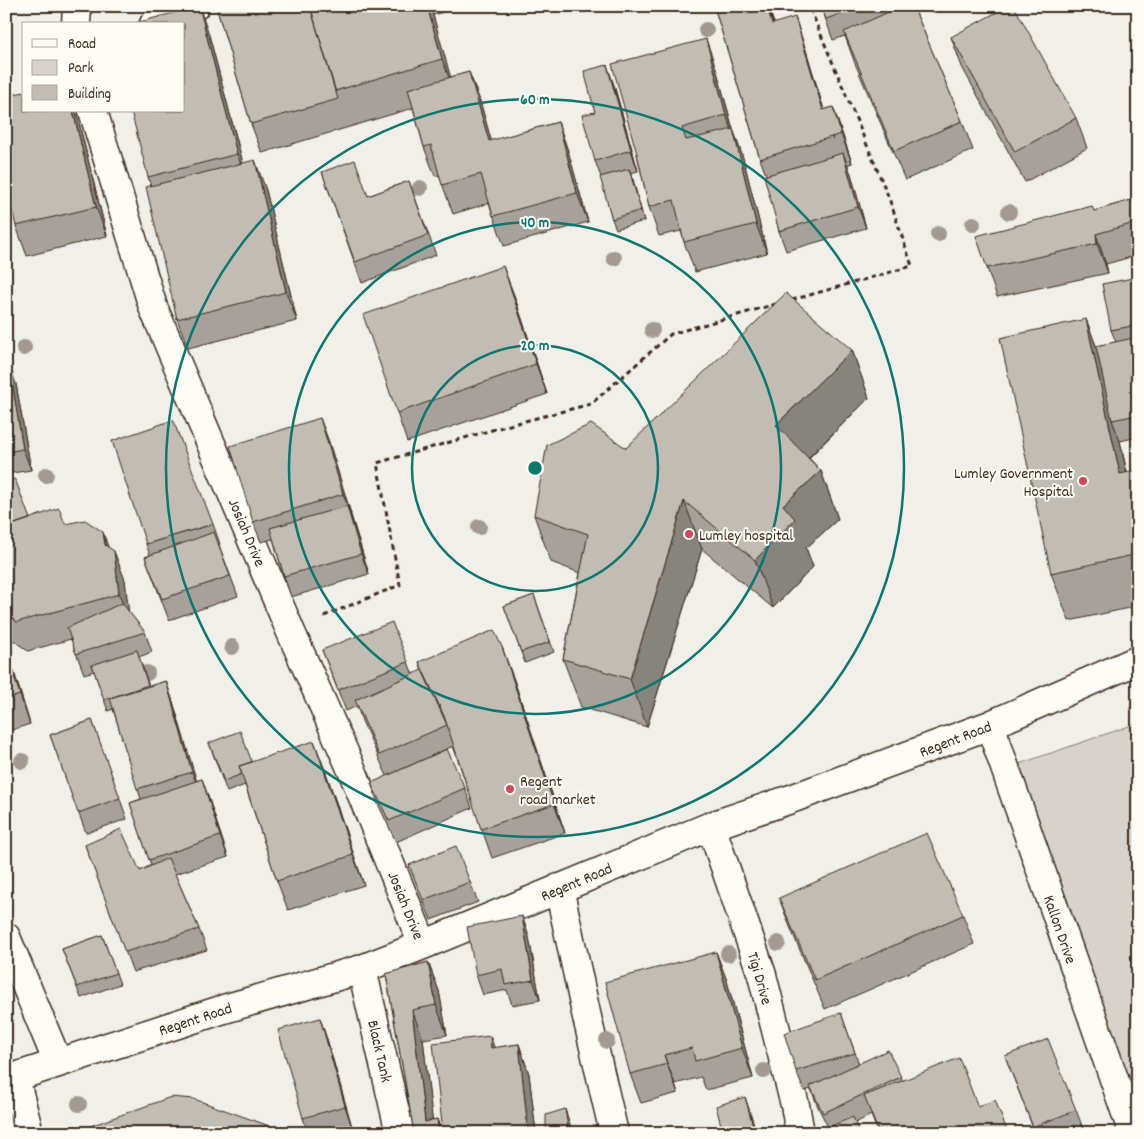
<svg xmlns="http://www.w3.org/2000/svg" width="1144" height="1139" viewBox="0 0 1144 1139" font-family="Dekko,sans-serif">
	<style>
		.green { fill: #d7d2cc; stroke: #897e75 }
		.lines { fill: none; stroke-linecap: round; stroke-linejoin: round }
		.minor-casing { stroke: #3b2a1e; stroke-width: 31 }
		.path { stroke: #3b2a1e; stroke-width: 3; stroke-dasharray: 5 4; stroke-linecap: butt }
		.minor { stroke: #fdfcf7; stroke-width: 28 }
		.tree { fill: #a29a92 }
		.wall { fill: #a6a29b; stroke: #3b2a1e }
		.shaded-wall { fill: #87847e; stroke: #3b2a1e }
		.building { fill: #c1bcb4; stroke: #3b2a1e }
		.ring { fill: none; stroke: #0f766e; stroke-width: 2.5 }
		.poi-dot { fill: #d1495b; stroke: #fdfcf7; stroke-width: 2 }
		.labels { text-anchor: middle; stroke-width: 4; stroke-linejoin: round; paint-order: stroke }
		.poi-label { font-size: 16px; fill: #3b2a1e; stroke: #fdfcf7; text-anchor: start }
		.street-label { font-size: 16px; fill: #3b2a1e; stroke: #fdfcf7 }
		.centre { fill: #0f766e; stroke: #fdfcf7; stroke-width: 2.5 }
		.ring-label { font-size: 15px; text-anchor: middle; font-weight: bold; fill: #0f766e; stroke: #fdfcf7; stroke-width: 4; stroke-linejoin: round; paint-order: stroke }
	</style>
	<rect width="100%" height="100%" fill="#f1efea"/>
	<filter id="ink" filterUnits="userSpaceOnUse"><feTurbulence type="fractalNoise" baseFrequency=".02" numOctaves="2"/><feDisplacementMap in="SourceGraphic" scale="10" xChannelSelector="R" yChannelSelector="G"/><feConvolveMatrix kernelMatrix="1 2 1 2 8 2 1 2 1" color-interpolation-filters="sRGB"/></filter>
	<g filter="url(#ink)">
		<path class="green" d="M1138,723V1121L1016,765Z"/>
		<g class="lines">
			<g class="minor-casing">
				<path id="minor" d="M76,24L77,6
					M154,24L195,6
					M93,111L153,307L290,630L351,768L423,945
					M990,725L1133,1133
					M711,826L762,975L795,1105L800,1133
					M559,888L586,1013L614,1133
					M6,937L58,1063
					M362,969L400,1133
					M15,1078L29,1133
					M6,1080L224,1009L362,969L423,945L711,826L791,799L990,725L1138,660"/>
			</g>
			<path class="path" d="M792,300L912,266L889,198L809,6
				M324,616L400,585L377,463L513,424L591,404L671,334L776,304"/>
			<use href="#minor" class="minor"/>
		</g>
		<g class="tree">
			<circle cx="706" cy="30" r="8"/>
			<circle cx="420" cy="188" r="8"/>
			<circle cx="1009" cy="212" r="8"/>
			<circle cx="973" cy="224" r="8"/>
			<circle cx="938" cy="234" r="8"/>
			<circle cx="614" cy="258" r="8"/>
			<circle cx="652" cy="330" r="8"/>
			<circle cx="24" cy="348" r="8"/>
			<circle cx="46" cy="475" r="8"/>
			<circle cx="479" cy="527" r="8"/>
			<circle cx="232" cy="647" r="8"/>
			<circle cx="147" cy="673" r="8"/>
			<circle cx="22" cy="761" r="8"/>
			<circle cx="778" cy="943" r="8"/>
			<circle cx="728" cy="954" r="8"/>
			<circle cx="607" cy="1041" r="8"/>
			<circle cx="764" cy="1071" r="8"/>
			<circle cx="79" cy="1104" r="8"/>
		</g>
		<path class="wall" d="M216,6H463L433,15L450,77L469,72L480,101L491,141L558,122L568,151L588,222L504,246L489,203L453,214L439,175L435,176L424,147L413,108L262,153L251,124Z
			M559,6H585L560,9Z
			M714,6H768L774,23L805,47L824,110L833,107L843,136L852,163L847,165L851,174L866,228L786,251L779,231L766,175L760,159Z
			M821,6H919L920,9L915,11L962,121L973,150L905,180L854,61L845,36L833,40Z
			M209,35L243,163L266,190L297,321L188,348L177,319L151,186L148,177Z
			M951,37L1076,118L1087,148L1025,182L962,67Z
			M716,68L733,129L743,158L767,253L695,272L684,242L681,231L659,236L649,207L637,154Z
			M614,85L638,171L630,173L644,221L616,229L612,219L601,177L595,161V112Z
			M24,111H76L107,236L27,256L16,226Z
			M322,172L368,196L409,181L436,255L362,283Z
			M1138,198V255L1106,264L1108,273L997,297L987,268L1094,211Z
			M1138,277V437L1120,441L1127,472L1138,470V606L1069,621L1051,573L1086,319L1096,346L1116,342L1111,330Z
			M514,295L547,394L407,442L397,413Z
			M852,350L869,398L809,458L821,471L838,519L806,548L813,567L773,608L702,549L647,727L581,707L563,659L580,573L551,562L534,515L626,448Z
			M6,364L16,384L31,470L6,474Z
			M328,439L369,574L291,597L284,576L273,539L261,542L253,522Z
			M6,482L30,519L65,524L108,547L125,580L128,611L145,632L152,652L139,657L149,686L166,681L173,702L196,781L202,779L228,857L175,874L199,929L207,950L133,972L85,845L140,871L151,865L130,803L141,799L113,709L108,711L94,671L84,674L71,639L28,651L13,640L6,622Z
			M213,524L220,544L219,545L238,596L169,620L145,557L150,555L146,544Z
			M534,595L554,652L525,663L504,606Z
			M6,646L30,724L6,732Z
			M322,650L408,662L413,675L422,670L419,662L513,677L565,833L492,858L453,746L387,776L362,721L357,706L346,711Z
			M92,720L127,819L86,833L50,735Z
			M209,743L252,762L325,770L364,885L288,910L277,881L245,785L227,792Z
			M371,783L465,788L472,808L396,842L378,804Z
			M409,865L470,882L478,902L431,920Z
			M779,898L963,915L974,944L825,1009L790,927Z
			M522,916L529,937L540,1000L512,1005L507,990L483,995L476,975Z
			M102,935L120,984L81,998L62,949Z
			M716,952L727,981L753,1078L706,1090L701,1077L675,1084L678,1093L641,1103L630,1074Z
			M428,962L439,991L447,1035L423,1039L432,1120L437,1119L442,1133H414L386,974Z
			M841,1013L859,1064L901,1077L903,1081L978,1107L1008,1133H878L871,1115L855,1123L828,1127L818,1107L811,1089L804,1091L796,1071Z
			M327,1039L352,1127L332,1133H308L303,1118Z
			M519,1044L529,1074L536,1133H443L494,1048Z
			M1005,1056L1076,1110L1084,1131L1079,1133H1035Z"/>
		<path class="shaded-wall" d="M199,6L209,35L248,183L237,154Z
			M427,6H430L433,15L456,96L442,59Z
			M767,6H768L772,19L783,53Z
			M795,17L805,47L833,140L823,110Z
			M706,39L716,68L733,130V129L743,158L767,253L756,224L736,142L726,115Z
			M607,65L614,85L638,171L631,150Z
			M469,72L480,101L500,171L489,141Z
			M833,107L843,136L852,163L841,134Z
			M73,111H76L107,236L96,207Z
			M558,122L568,151L588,222L577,193Z
			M843,153L851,174L866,228L858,207Z
			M255,160L266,190L297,321L286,292Z
			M629,169L633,179L644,221L641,210Z
			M1096,234L1106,264L1108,273L1097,244Z
			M503,266L514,295L547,394L536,364Z
			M1086,319L1104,367L1112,420L1120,441L1137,522L1120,474Z
			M852,350L869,398L794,472L776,425Z
			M9,364L16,384L31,470L23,449Z
			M320,418L328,439L351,514L343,494Z
			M821,471L838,519L806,548L813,567L773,608L755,560L783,505Z
			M684,501L702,549L647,727L630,679Z
			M347,506L354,526L369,574L361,554Z
			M103,532L113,561L105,545Z
			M114,551L125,580L130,623L119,594Z
			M6,646L30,724L20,695L6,651Z
			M502,647L513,677L565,833L554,804Z
			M166,681L173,702L200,792L192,772Z
			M314,741L325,770L364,885L353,855Z
			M202,779L209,799L228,857L220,836Z
			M522,916L529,937L540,1000L533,980Z
			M716,952L727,981L753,1078L742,1048Z
			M428,962L439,991L447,1035L436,1005Z
			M412,1010L423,1039L434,1133L425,1122Z
			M320,1018L327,1039L352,1127L345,1106Z
			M490,1036L501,1065L491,1048Z
			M519,1044L529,1074L536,1133H529L528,1130Z
			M664,1055L675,1084L678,1093L667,1064Z
			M745,1097L757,1133H755Z
			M565,1109L573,1133H569Z
			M437,1119L442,1133H439Z"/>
		<path class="building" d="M199,6L237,154L148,177L131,111H184V24H132Z
			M216,6H310L338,99L251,124Z
			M310,6H427L442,59L335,91Z
			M714,6H767L772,24L795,17L823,110L833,107L841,134L760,159Z
			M821,6H863L826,19Z
			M902,6H913L962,121L894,151L844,32Z
			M1008,6H1014L1076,118L1015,152L951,37Z
			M706,39L726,115L682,128L686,140L733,129L756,224L684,242L674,200L649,207L637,154L612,64Z
			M607,65L631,150L595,161L582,115L595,112L584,71Z
			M469,72L489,141L558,122L577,193L493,216L481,174L442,185L431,145L424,147L408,89Z
			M24,92V111H73L96,207L16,226L6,185V96Z
			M843,153L858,207L779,231L764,176Z
			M255,160L286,292L177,319L146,187Z
			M355,160L368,196L409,181L428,235L355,262L322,172Z
			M629,169L641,210L612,219L600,177Z
			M1138,198V222L1096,234L1097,244L987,268L976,236L1092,206L1094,211Z
			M503,266L536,364L397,413L363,315Z
			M1138,277V325L1111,330L1102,284Z
			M786,293L852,350L776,425L821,471L783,505L795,519L755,560L684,501L630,679L563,659L588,534L534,515L547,445L591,424L626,448Z
			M1086,319L1120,474L1138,470V554L1051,573L1000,338Z
			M1138,337V415L1112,420L1096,346Z
			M6,364H9L23,449L6,452Z
			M320,418L343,494L253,522L230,446Z
			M173,420L213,524L146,544L112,441Z
			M15,479L30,519L6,527V482Z
			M347,506L361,554L284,576L270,528Z
			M59,508L65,524L85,520L103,532L105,545L114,551L119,594L17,622L6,614V527Z
			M214,532L230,576L162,599L145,557Z
			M534,595L550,642L521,652L504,606Z
			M122,603L145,632L76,654L67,628Z
			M392,622L408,662L338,690L322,650Z
			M494,630L502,647L554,804L481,829L444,716L419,662Z
			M137,650L148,685L104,700L92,665Z
			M6,651L20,695L6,699Z
			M422,670L447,725L379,755L355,700Z
			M166,681L192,772L137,789L110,698Z
			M92,720L120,798L78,813L50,735Z
			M240,731L252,762L239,766L242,774L224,781L209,743Z
			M314,741L353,855L277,881L239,766Z
			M447,749L465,788L389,821L371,783Z
			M202,779L220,836L149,860L130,803Z
			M121,829L140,871L168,858L199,929L125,952L85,845Z
			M927,833L963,915L815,980L779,898Z
			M456,846L470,882L423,900L409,865Z
			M522,916L533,980L505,985L502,969L476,975L467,927Z
			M102,935L116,973L77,987L62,949Z
			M716,952L742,1048L695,1061L692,1048L664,1055L667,1064L630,1074L605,982Z
			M428,962L436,1005L412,1010L425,1122L437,1119L439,1133H414L386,974Z
			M841,1013L855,1053L796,1071L784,1033Z
			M320,1018L345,1106L303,1118L278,1030Z
			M490,1036L491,1048L519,1044L528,1130L502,1133H443L433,1043Z
			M1048,1039L1076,1110L1033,1127L1005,1056Z
			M888,1050L901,1077L823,1113L810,1086Z
			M959,1058L978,1107L995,1100L1008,1133H879L864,1096Z
			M171,1097L194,1099L289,1133H83L82,1129Z
			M745,1097L755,1133H723L716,1106Z
			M565,1109L569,1133H546V1115Z
			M853,1117L859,1133H814Z
			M653,1126L655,1133H635Z"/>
	</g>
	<g class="ring">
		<circle cx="535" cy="468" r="123"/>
		<circle cx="535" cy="468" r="246"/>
		<circle cx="535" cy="468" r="369"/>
	</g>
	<g class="poi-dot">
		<circle cx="1083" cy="481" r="5"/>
		<circle cx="689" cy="534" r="5"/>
		<circle cx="510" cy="789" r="5"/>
	</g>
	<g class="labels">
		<g class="poi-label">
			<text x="1073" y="478" text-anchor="end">Lumley Government<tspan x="1073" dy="18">Hospital</tspan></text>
			<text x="699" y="540">Lumley hospital</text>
			<text x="520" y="786">Regent<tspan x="520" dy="18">road market</tspan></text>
		</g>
		<g class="street-label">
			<text transform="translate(248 532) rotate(67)" y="6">Josiah Drive</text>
			<text transform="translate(955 738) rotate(-21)" y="6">Regent Road</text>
			<text transform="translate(576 881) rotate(-23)" y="6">Regent Road</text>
			<text transform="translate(407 905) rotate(68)" y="6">Josiah Drive</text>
			<text transform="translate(1061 929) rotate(71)" y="6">Kallon Drive</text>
			<text transform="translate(761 978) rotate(74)" y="6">Tigi Drive</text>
			<text transform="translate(195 1018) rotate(-18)" y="6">Regent Road</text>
			<text transform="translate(381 1051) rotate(77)" y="6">Black Tank</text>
		</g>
	</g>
	<circle cx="535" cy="468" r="8" class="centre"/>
	<g class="ring-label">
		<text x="535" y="104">60 m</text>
		<text x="535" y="227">40 m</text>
		<text x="535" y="350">20 m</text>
	</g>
	<rect width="1144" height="1139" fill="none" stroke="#fdfcf7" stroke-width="25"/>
	<rect x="12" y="12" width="1119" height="1114" fill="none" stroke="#3b2a1e" stroke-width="2" filter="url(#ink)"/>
	<rect x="22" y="22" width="162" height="90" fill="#fdfcf7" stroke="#afa8a0"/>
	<rect x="32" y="39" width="25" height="8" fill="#fdfcf7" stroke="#afa8a0"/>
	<text x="68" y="48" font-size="15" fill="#3b2a1e">Road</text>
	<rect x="32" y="60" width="25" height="15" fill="#d7d2cc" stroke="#afa8a0"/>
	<text x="68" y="72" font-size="15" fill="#3b2a1e">Park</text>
	<rect x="32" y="85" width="25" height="15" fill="#c1bcb4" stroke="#afa8a0"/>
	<text x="68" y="98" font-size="15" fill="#3b2a1e">Building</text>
</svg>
